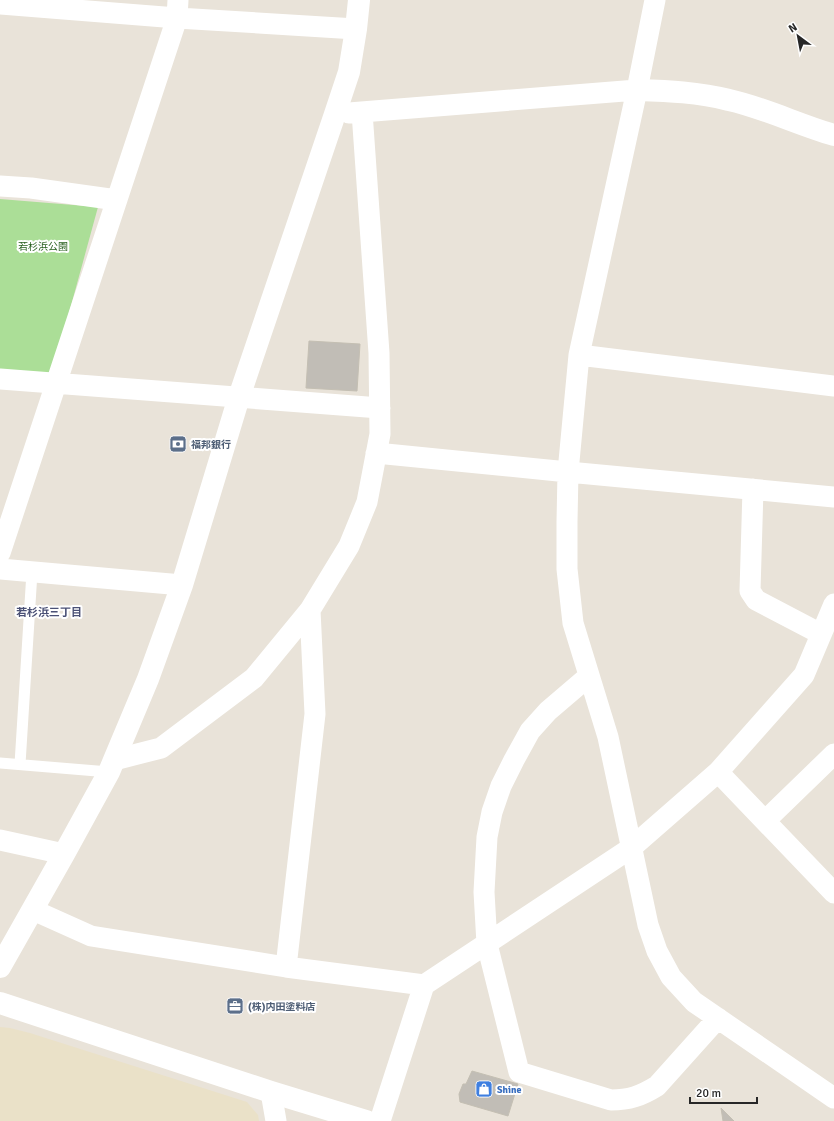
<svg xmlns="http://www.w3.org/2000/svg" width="834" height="1121" viewBox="0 0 834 1121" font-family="Signika,'Noto Sans JP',sans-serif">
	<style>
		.education { fill: #eae1c8 }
		.green { fill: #abde97 }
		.building { fill: #c1bdb6; stroke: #c4bfb3 }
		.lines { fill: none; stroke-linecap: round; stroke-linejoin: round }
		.service { stroke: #fff; stroke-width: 11 }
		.minor { stroke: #fff; stroke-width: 21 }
		.tertiary { stroke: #fff; stroke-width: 22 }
		.labels { text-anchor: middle; stroke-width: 4; stroke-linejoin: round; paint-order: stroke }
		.park-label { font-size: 10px; fill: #265e1c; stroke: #fff }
		.service-label { font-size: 10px; font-weight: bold; fill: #4e5e75; stroke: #fff; text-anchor: start }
		.shop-label { font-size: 10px; font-weight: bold; fill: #366cbe; stroke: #fff; text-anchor: start }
		.neighbourhood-label { font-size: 11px; font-weight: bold; fill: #4a5075; stroke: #fff }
	</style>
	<rect width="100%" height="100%" fill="#e9e3d9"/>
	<path class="education" d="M0,1027L10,1028L30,1033L247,1102L258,1115L259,1121H0Z"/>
	<path class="green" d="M0,199L98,207L52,375L0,371Z"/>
	<path class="building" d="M309,341L360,344L357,391L306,388Z
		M472,1071L518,1084L508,1116L460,1102L459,1094L463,1084H466Z
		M721,1108L734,1121H723Z"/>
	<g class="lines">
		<path class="service" d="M0,763L109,772
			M20,764L32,572"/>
		<path class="minor" d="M655,0L637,90L579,355L568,472L567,522V569L573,623L608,737L648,925L657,951L671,977L694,1002L834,1098
			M0,4L177,18L356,29
			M349,113L637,90
			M0,186L31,188L117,200
			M579,355L834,386
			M0,379L380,408
			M376,453L568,472L834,497
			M753,489L750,591L756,600L821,634
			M0,553L177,18L178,0
			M0,569L182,585
			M589,676L548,711L530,731L514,760L501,786L492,812L487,837L484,892L487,944L519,1072L611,1100C629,1100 641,1096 657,1086L718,1018
			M114,760L161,748L254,678L310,610L349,546L367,502L380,434L379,353L362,112
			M718,772L834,893
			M765,821L834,754
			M0,840L64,854
			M33,910L91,936L286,967L424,985
			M286,967L315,714L310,610
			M271,1092L276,1121
			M380,1121L424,985L631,848L718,772L804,675L834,604"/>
		<path class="tertiary" d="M637,90C668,91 698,92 729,100C765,108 799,125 834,135
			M0,967L64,854L109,772L114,760L148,679L182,585L239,397L335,114L349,72L356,29L359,0
			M0,1003L271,1092L366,1121"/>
	</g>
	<defs>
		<g id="bank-square" transform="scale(0.9)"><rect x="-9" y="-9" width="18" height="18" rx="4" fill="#5c6f8a" stroke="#fff"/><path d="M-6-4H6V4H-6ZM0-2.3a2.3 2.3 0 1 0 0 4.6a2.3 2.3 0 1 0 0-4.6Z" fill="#fff"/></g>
		<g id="office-square" transform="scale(0.9)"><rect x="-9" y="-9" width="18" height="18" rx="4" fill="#5c6f8a" stroke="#fff"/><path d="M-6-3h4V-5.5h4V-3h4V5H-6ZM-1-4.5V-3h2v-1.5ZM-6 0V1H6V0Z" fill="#fff"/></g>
		<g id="shop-square" transform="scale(0.9)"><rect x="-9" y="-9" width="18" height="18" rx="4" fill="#3f7fe0" stroke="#fff"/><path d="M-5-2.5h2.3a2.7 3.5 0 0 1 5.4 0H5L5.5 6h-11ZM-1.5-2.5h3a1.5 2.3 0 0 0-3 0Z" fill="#fff"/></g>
	</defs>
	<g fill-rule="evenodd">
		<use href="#bank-square" x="178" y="444"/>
		<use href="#office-square" x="235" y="1006"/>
		<use href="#shop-square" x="484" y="1089"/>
	</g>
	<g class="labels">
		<g class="park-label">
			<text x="43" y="250">若杉浜公園</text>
		</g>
		<g class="service-label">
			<text x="191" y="448">福邦銀行</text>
			<text x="248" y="1010">(株)内田塗料店</text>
		</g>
		<g class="shop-label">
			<text x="497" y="1093">Shine</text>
		</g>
		<g class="neighbourhood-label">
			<text x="49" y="616">若杉浜三丁目</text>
		</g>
	</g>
	<g transform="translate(798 36) rotate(328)" stroke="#ffffff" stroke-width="3" paint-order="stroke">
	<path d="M0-3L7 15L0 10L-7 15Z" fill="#272727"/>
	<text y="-6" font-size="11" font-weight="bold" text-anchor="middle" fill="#272727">N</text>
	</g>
	<path d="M690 1097v6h67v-6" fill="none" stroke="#272727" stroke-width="2"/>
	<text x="696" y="1097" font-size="12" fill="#272727" stroke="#ffffff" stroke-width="3" paint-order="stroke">20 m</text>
</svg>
